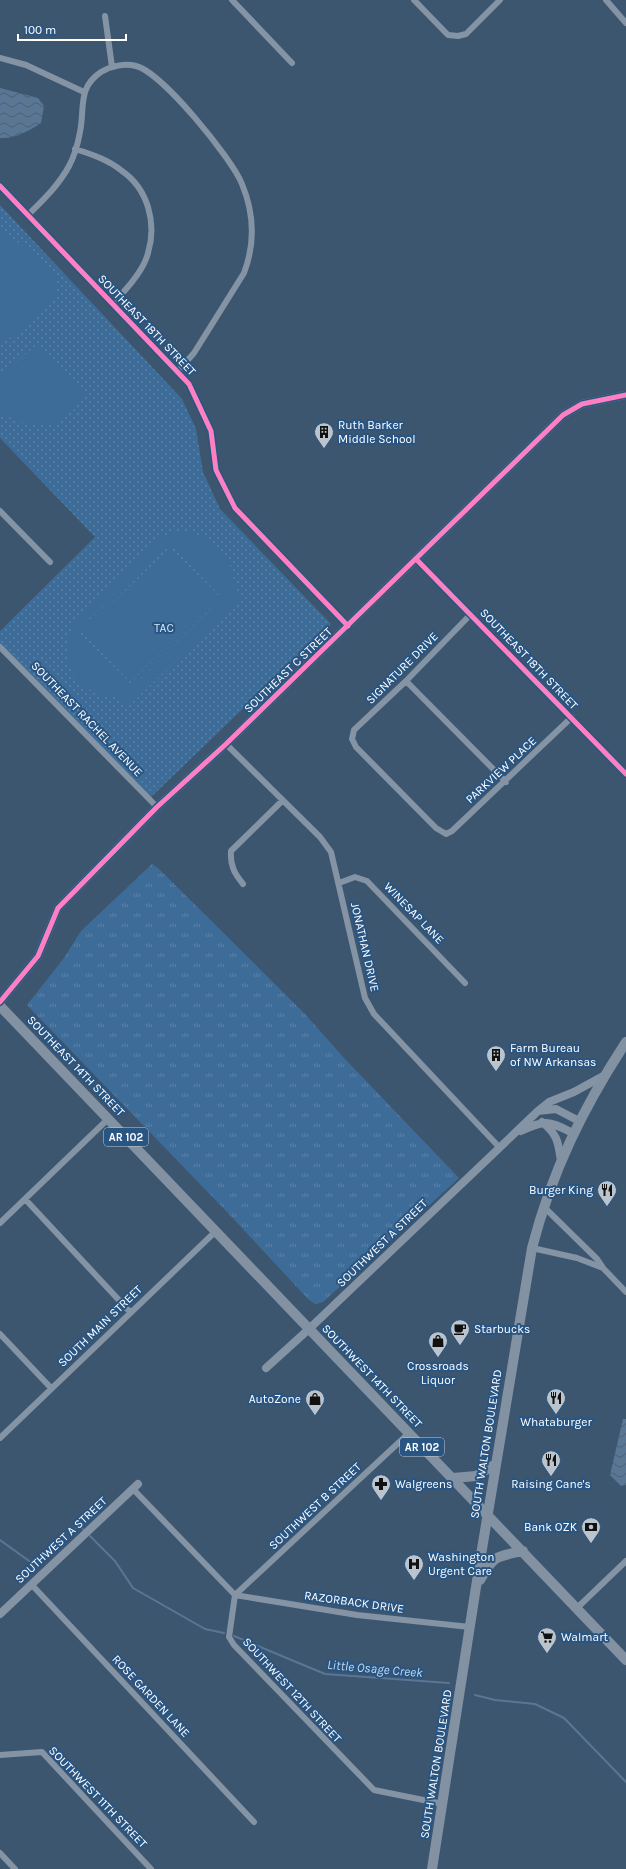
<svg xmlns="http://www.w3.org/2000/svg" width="626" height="1869" viewBox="0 0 626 1869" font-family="Karla,sans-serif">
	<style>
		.grass { fill: url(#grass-tufts) }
		.park { fill: url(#park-dots) }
		.pitch { fill: #3e6c99; fill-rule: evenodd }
		.water { fill: url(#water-waves) }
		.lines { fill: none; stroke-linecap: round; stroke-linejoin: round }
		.stream { stroke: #597695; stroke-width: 2 }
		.minor { stroke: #8494a5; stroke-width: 6 }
		.tertiary { stroke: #8494a5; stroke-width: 8 }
		.primary { stroke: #8292a2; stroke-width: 10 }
		.cycleway-casing { stroke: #295583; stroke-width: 8 }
		.cycleway { stroke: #ff80c0; stroke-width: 5 }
		.labels { text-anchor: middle; stroke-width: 4; stroke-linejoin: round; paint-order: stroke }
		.shield { fill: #295583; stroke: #bfccda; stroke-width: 1 }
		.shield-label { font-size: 11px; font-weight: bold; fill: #fff }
		.street-label { font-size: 12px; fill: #fff; stroke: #295583 }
		.poi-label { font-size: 12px; fill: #fff; stroke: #295583; text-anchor: start }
		.park-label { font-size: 12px; fill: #d6e6f5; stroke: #295583 }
		.water-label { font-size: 13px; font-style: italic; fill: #bed6ee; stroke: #295583 }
	</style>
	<defs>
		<pattern id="grass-tufts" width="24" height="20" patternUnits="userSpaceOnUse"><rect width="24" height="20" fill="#3e6c99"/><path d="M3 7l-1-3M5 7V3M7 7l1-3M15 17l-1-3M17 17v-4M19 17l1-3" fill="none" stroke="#5b82a8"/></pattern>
		<pattern id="park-dots" width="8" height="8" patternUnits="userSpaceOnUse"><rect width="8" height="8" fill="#3e6c99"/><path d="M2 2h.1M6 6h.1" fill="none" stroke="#5b82a8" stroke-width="1.8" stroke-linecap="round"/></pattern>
		<pattern id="water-waves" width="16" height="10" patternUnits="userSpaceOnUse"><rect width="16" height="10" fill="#597695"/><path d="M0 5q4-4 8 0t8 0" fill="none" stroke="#525f6d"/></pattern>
	</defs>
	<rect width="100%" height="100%" fill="#3d566f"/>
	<path class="grass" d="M152,864L159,869L304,1013L345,1059L459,1178L323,1302L315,1304L308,1299L228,1213L27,1005L64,958L81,931Z"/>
	<path class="park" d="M0,205L182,399L196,429L203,472L220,509L331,624L149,799L0,647V631L95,537L0,438Z"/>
	<path class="pitch" d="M0,229L39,258L58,276L56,293L42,312L0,346Z
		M37,344L85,393L73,411L54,423L29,425L6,416L0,408V378Z
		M185,532C208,535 226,549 232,572C236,585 231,585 243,596L127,708L118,699L121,697C72,698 53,653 79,615L154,540L169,534ZM172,546L219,595L210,610L145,674L140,679L128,684L80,634L90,618L157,554Z
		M169,549L216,598L130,682L82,632Z"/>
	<path class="water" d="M0,88L38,98L44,106L41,123C29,131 15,139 0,138Z
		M623,1419H626V1485L621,1486L610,1475Z"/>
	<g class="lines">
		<path class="stream" d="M73,1532L79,1526L83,1529
			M90,1536L115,1561L133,1588L205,1629L224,1633
			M0,1540L36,1566L61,1543
			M234,1636L325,1674L449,1683
			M475,1695L495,1700L535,1704L564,1718L626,1782"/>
		<path class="minor" d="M232,0L292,63
			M414,0L448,35L458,36L466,34L500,0
			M606,0L626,23
			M105,16L112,67
			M0,58L26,65L84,92
			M75,149C91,154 109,160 122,171C148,189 157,223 148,253C144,270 125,291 113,303
			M0,186L189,384L211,431L216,470L235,508L348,626
			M28,215C42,201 59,185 69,166C74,157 78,143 80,132C85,108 77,88 101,72C111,66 125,63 136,66C162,72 232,159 242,184C254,213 255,244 244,273L194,353L178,371
			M0,511L50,562
			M416,559L626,774
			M471,614L406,681L354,730L352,739L356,747L436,828L446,834L452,831L572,717
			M0,647L157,807
			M406,681L506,782
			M226,744L320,837L331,852L365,998L374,1014L500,1148
			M339,883L355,877L367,881L465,983
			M243,884C234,873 230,865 231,851L282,801
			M25,1199L130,1312
			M544,1207L597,1259L603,1268L626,1292
			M0,1223L108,1119
			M532,1248L577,1258L603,1268
			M0,1334L51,1388
			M0,1438L216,1231
			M133,1489L235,1595L229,1637L234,1645L374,1790L443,1804
			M31,1584L254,1822
			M235,1595L409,1433
			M235,1595L357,1615L470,1627
			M577,1608L626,1561
			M0,1755L42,1752L151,1869
			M0,1853L15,1869"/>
		<path class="tertiary" d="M0,1002L38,956L58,908L157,807L226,744L563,415L582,404L626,395
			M539,1110L549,1102L574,1092L605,1075
			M542,1122C558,1135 558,1142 561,1161
			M521,1131C546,1119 548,1121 573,1133
			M266,1368L309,1329L538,1111L556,1109L579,1121
			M0,1614L138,1484"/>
		<path class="primary" d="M0,1006L626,1660
			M453,1478L476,1476L496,1464
			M480,1580C494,1555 495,1557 523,1551
			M432,1869L481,1555L532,1248C552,1171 583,1108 626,1042"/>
		<g class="cycleway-casing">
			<path id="cycleway" d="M0,186L189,384L211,431L216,470L235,508L348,626
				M416,559L626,774
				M0,1002L38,956L58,908L157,807L226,744L563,415L582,404L626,395"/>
		</g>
		<use href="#cycleway" class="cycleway"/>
	</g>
	<defs>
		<g id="building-pin" transform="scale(1)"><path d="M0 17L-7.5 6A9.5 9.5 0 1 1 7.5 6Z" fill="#bbc4cd" stroke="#295583"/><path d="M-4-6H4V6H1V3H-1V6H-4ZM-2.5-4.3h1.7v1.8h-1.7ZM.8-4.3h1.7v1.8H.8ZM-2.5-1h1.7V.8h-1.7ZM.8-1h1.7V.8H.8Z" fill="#111"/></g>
		<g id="restaurant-pin" transform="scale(1)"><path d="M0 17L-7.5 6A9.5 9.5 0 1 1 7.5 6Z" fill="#bbc4cd" stroke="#295583"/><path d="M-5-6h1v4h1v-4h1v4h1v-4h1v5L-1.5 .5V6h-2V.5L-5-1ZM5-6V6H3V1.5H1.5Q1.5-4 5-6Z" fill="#111"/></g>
		<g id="cafe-pin" transform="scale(1)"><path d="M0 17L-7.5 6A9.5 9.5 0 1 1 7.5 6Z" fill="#bbc4cd" stroke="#295583"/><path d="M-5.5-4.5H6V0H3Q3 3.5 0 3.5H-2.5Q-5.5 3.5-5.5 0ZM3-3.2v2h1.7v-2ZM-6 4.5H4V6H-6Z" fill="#111"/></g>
		<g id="shop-pin" transform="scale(1)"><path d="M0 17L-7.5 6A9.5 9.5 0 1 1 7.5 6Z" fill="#bbc4cd" stroke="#295583"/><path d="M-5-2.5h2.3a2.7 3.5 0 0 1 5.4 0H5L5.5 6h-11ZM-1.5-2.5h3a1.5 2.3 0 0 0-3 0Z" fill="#111"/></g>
		<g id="pharmacy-pin" transform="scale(1)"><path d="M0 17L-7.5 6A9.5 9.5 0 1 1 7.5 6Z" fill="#bbc4cd" stroke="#295583"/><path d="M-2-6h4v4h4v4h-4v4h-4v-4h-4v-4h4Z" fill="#111"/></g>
		<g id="bank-pin" transform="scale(1)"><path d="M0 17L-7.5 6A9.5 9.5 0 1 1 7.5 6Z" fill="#bbc4cd" stroke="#295583"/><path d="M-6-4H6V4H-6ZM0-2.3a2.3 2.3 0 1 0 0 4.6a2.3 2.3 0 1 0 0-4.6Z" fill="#111"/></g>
		<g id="hospital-pin" transform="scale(1)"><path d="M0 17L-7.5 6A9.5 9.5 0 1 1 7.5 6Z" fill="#bbc4cd" stroke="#295583"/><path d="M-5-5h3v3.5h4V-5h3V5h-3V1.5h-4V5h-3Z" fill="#111"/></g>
		<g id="supermarket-pin" transform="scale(1)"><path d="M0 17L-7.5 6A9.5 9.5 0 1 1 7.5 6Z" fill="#bbc4cd" stroke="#295583"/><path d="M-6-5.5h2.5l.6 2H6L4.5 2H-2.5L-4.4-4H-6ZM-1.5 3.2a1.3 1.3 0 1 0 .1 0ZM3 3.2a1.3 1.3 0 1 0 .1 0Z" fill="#111"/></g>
	</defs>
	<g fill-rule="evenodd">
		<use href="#building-pin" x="324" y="432"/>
		<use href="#building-pin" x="496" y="1055"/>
		<use href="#restaurant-pin" x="607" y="1190"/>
		<use href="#cafe-pin" x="460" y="1329"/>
		<use href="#shop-pin" x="438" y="1341"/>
		<use href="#restaurant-pin" x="556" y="1398"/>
		<use href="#shop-pin" x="315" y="1399"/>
		<use href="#restaurant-pin" x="551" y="1460"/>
		<use href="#pharmacy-pin" x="381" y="1484"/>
		<use href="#bank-pin" x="591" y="1527"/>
		<use href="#hospital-pin" x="414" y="1564"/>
		<use href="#supermarket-pin" x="547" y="1637"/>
	</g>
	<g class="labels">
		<g class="shield">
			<rect x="104" y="1128" width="44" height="18" rx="3"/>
			<rect x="400" y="1438" width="44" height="18" rx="3"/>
		</g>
		<g class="shield-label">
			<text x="126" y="1141">AR 102</text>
			<text x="422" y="1451">AR 102</text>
		</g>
		<g class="street-label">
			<text transform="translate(147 325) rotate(46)" y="4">SOUTHEAST 18TH STREET</text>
			<text transform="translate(529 659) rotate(46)" y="4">SOUTHEAST 18TH STREET</text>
			<text transform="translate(402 668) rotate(-45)" y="4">SIGNATURE DRIVE</text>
			<text transform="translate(288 670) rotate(-44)" y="4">SOUTHEAST C STREET</text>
			<text transform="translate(87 719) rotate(46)" y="4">SOUTHEAST RACHEL AVENUE</text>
			<text transform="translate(501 770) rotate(-43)" y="4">PARKVIEW PLACE</text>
			<text transform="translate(414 913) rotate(46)" y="4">WINESAP LANE</text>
			<text transform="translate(365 947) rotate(77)" y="4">JONATHAN DRIVE</text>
			<text transform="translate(76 1066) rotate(46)" y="4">SOUTHEAST 14TH STREET</text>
			<text transform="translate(382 1243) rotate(-44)" y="4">SOUTHWEST A STREET</text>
			<text transform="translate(100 1326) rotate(-44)" y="4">SOUTH MAIN STREET</text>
			<text transform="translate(372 1376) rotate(46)" y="4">SOUTHWEST 14TH STREET</text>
			<text transform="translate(486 1444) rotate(-81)" y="4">SOUTH WALTON BOULEVARD</text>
			<text transform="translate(315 1506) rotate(-43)" y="4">SOUTHWEST B STREET</text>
			<text transform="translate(61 1540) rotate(-43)" y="4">SOUTHWEST A STREET</text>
			<text transform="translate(354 1602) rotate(8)" y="4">RAZORBACK DRIVE</text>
			<text transform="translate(292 1690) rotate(47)" y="4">SOUTHWEST 12TH STREET</text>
			<text transform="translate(151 1696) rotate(47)" y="4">ROSE GARDEN LANE</text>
			<text transform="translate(436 1764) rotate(-81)" y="4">SOUTH WALTON BOULEVARD</text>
			<text transform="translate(98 1797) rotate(46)" y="4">SOUTHWEST 11TH STREET</text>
		</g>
		<g class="poi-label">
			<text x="338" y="429">Ruth Barker<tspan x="338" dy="14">Middle School</tspan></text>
			<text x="510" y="1052">Farm Bureau<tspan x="510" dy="14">of NW Arkansas</tspan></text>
			<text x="593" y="1194" text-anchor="end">Burger King</text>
			<text x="474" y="1333">Starbucks</text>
			<text x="438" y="1370" text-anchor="middle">Crossroads<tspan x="438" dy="14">Liquor</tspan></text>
			<text x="301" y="1403" text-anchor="end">AutoZone</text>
			<text x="556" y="1426" text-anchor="middle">Whataburger</text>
			<text x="395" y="1488">Walgreens</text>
			<text x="551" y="1488" text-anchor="middle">Raising Cane's</text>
			<text x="577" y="1531" text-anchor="end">Bank OZK</text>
			<text x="428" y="1561">Washington<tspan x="428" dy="14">Urgent Care</tspan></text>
			<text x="561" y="1641">Walmart</text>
		</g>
		<g class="park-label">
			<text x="164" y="632">TAC</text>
		</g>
		<g class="water-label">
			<text transform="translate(375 1668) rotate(5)" y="5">Little Osage Creek</text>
		</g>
	</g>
	<path d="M18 34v6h108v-6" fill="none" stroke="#ffffff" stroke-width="2"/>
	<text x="24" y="34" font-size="12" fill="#ffffff" stroke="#295583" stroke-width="3" paint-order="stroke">100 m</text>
</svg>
